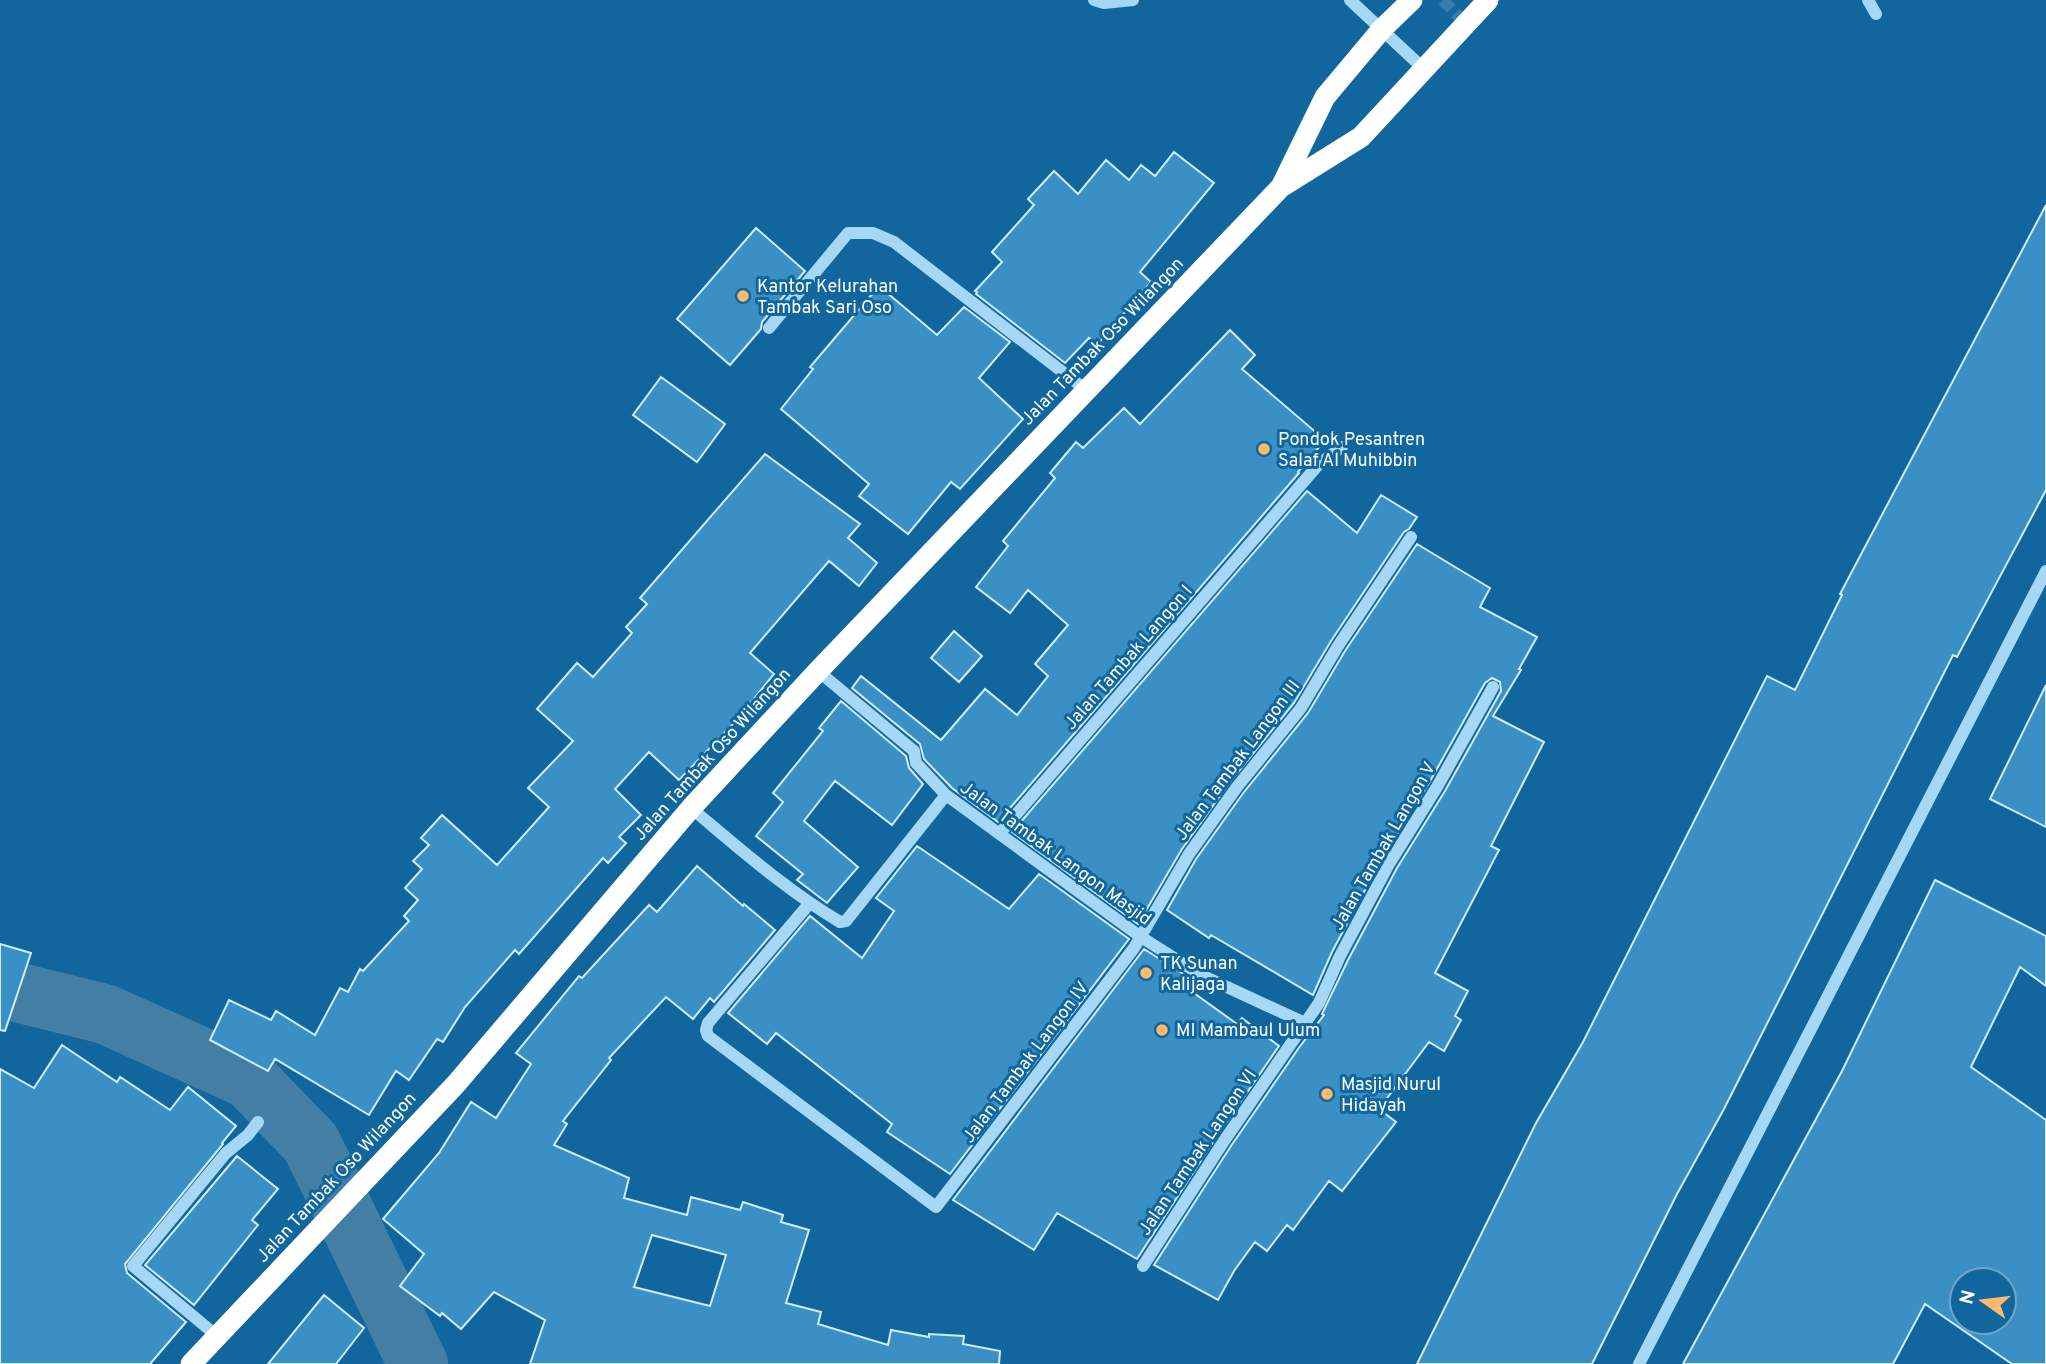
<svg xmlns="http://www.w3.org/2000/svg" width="2046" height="1364" viewBox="0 0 2046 1364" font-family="Overpass,sans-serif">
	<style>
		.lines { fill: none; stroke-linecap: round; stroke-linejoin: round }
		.river { stroke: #437fa5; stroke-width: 60 }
		.building { fill: #3a90c4; stroke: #cfedfe; stroke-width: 2; fill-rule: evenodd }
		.minor-tunnel { stroke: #357eac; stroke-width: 12; stroke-dasharray: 12 6; stroke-linecap: butt }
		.minor { stroke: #a6d8f5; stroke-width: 12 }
		.highway { stroke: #fff; stroke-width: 21 }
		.poi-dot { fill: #ffba6a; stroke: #11679d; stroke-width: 2.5 }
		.labels { text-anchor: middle; stroke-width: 6; stroke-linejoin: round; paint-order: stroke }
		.poi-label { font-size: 18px; fill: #fff; stroke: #11679d; text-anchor: start }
		.street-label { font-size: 18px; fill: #fff; stroke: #11679d }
	</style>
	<rect width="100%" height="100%" fill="#11679d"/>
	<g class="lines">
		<path class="river" d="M0,990H8L105,1014L249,1079L311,1143L418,1364"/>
	</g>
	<path class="building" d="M1174,152L1214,183L1140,272L1151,282L1097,345L1089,338L1065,363L976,294L977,292L975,291L1002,262L992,252L1034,205L1028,199L1054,171L1078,194L1106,160L1129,180L1141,165L1155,176Z
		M2046,205V490L1957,657L1953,655L1724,1109L1677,1194L1592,1364H1417L1536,1123L1583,1042L1767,676L1795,690L1842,595L1840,594Z
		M756,228L805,271L762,322L761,329L730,365L677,319Z
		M879,286L937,335L964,307L1010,342L979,378L1023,419L960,489L951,482L908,534L859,496L869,484L781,409L813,369L810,367Z
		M1230,330L1255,355L1242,369L1325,440L1298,472L1299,473L998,822L952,788L924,759L920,744L852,688L861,676L941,740L985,689L1017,715L1048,676L1035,664L1068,625L1028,590L1010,613L976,587L1008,546L1003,541L1055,478L1050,473L1076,442L1083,448L1124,408L1140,424Z
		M661,377L725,424L697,462L633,415Z
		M765,454L860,524L848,538L877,563L859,586L829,561L750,653L774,674L737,720L679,780L649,752L615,789L641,815L619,837L626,843L608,863L603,858L519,954L515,950L465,1007L443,1042L437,1039L409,1080L396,1071L369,1115L275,1059L268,1071L210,1040L229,1000L271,1020L276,1011L315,1035L340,988L348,992L360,969L363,971L409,921L404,916L418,900L405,888L422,869L413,861L429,845L421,838L442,815L497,865L549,807L528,788L573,741L537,709L577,663L593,677L632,633L626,627L647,604L640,598Z
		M1307,491L1357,533L1381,495L1417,517L1409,529L1404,532L1331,641L1294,703L1230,782L1182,849L1138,924L1012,832Z
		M1417,544L1490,588L1480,607L1537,637L1519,669L1521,670L1493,716L1544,742L1491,846L1499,850L1435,973L1468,991L1455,1016L1461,1020L1444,1051L1429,1042L1379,1109L1396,1122L1342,1191L1329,1181L1293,1230L1287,1225L1267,1251L1255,1242L1234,1271L1218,1300L1154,1265L1231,1146L1298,1049L1324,1015L1322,1014L1348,960L1397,868L1445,791L1501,691L1500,682L1492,678L1485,683L1429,783L1381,860L1332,952L1313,995L1211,935L1209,938L1167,910L1196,859L1244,792L1308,713L1345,651Z
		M954,631L982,656L959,682L931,658Z
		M2046,685V827L1990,799Z
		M841,701L906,756L909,768L923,784L892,825L835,781L804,821L858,867L827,903L797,880L803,874L756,836L783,802L773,793L823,731L819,728Z
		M917,846L1009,909L1039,874L1129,939L950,1174L887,1132L892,1124L776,1033L767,1044L728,1013L810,916L862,958L894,911L876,898Z
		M697,866L743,906L744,904L775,930L714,1002L710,998L693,1019L666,997L609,1058L611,1060L563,1121L567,1124L554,1145L629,1178L624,1198L687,1215L691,1197L740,1210L743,1202L783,1215L781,1222L809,1230L786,1303L821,1312L818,1324L888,1345L891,1330L929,1337V1334L964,1336L963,1344L1000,1351L999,1364H530L545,1320L494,1292L461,1329L442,1313L440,1316L400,1286L424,1254L383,1219L439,1153L471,1102L496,1118L531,1064L516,1053L579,976L582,978L649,905L657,912ZM652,1235L726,1255L710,1306L634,1287Z
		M1935,880L2046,936V986L2020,967L1971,1067L2046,1120V1364H2012L1925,1304L1893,1364H1683L1842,1071ZM1962,1280H2004V1322H1962Z
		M0,944L31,953L5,1031L0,1030Z
		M1144,949L1185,975L1180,983L1237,1024L1242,1018L1279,1046L1217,1136L1137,1259L1057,1213L1034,1250L953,1200Z
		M62,1045L117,1082L120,1077L170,1110L188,1087L236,1126L222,1143L223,1144L125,1264L127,1273L186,1322L150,1364H0V1069L34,1088Z
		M237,1156L278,1189L252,1220L258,1225L194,1305L145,1265Z
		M324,1295L364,1328L336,1364H268Z"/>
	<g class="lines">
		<path class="minor-tunnel" d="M1443,0L1466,24"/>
		<path class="minor" d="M1094,0L1104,3L1133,0
			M1350,0L1424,69
			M1868,0L1876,14
			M769,328L848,233H873L894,242L1086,390
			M818,671L914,751L916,763L946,795L1141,937L1201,975L1305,1023
			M691,808C739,848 786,890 840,922L846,921L946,795
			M1000,833L1318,465L1342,447
			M809,904L708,1023L706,1030L708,1036L936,1207L1134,948L1189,854L1237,787L1301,708L1338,646L1411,537
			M1143,1266L1224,1141L1319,1003L1340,956L1389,864L1437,787L1493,687
			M217,1336L133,1266L226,1153L248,1135L258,1122
			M1639,1364L2046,571"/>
		<path class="highway" d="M1281,187L1325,97L1382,29L1412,0
			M191,1364L456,1084L691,808L818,671L1281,187L1361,137L1488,0"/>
	</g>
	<g class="poi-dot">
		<circle cx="743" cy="296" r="7"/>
		<circle cx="1264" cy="449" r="7"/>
		<circle cx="1146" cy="973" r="7"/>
		<circle cx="1162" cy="1030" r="7"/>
		<circle cx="1327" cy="1094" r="7"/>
	</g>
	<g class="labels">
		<g class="poi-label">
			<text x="757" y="292">Kantor Kelurahan<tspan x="757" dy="21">Tambak Sari Oso</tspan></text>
			<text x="1278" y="445">Pondok Pesantren<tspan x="1278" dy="21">Salaf Al Muhibbin</tspan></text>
			<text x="1160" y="969">TK Sunan<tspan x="1160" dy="21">Kalijaga</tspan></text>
			<text x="1176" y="1036">MI Mambaul Ulum</text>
			<text x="1341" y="1090">Masjid Nurul<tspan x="1341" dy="21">Hidayah</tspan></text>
		</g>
		<g class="street-label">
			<text transform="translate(1102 341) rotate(-46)" y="6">Jalan Tambak Oso Wilangon</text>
			<text transform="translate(1128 657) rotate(-49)" y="6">Jalan Tambak Langon I</text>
			<text transform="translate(712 754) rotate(-48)" y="6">Jalan Tambak Oso Wilangon</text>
			<text transform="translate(1237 760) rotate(-53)" y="6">Jalan Tambak Langon III</text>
			<text transform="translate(1383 846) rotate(-60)" y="6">Jalan Tambak Langon V</text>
			<text transform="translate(1056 853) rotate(36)" y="6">Jalan Tambak Langon Masjid</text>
			<text transform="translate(1025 1062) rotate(-53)" y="6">Jalan Tambak Langon IV</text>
			<text transform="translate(1197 1152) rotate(-56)" y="6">Jalan Tambak Langon VI</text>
			<text transform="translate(336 1177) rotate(-47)" y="6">Jalan Tambak Oso Wilangon</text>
		</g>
	</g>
	<g transform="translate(1983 1301) rotate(284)"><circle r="33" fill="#11679d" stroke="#70a4c4" stroke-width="2"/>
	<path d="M0-5L12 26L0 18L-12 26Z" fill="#ffba6a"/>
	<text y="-10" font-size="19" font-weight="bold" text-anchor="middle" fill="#ffffff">N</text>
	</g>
</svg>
